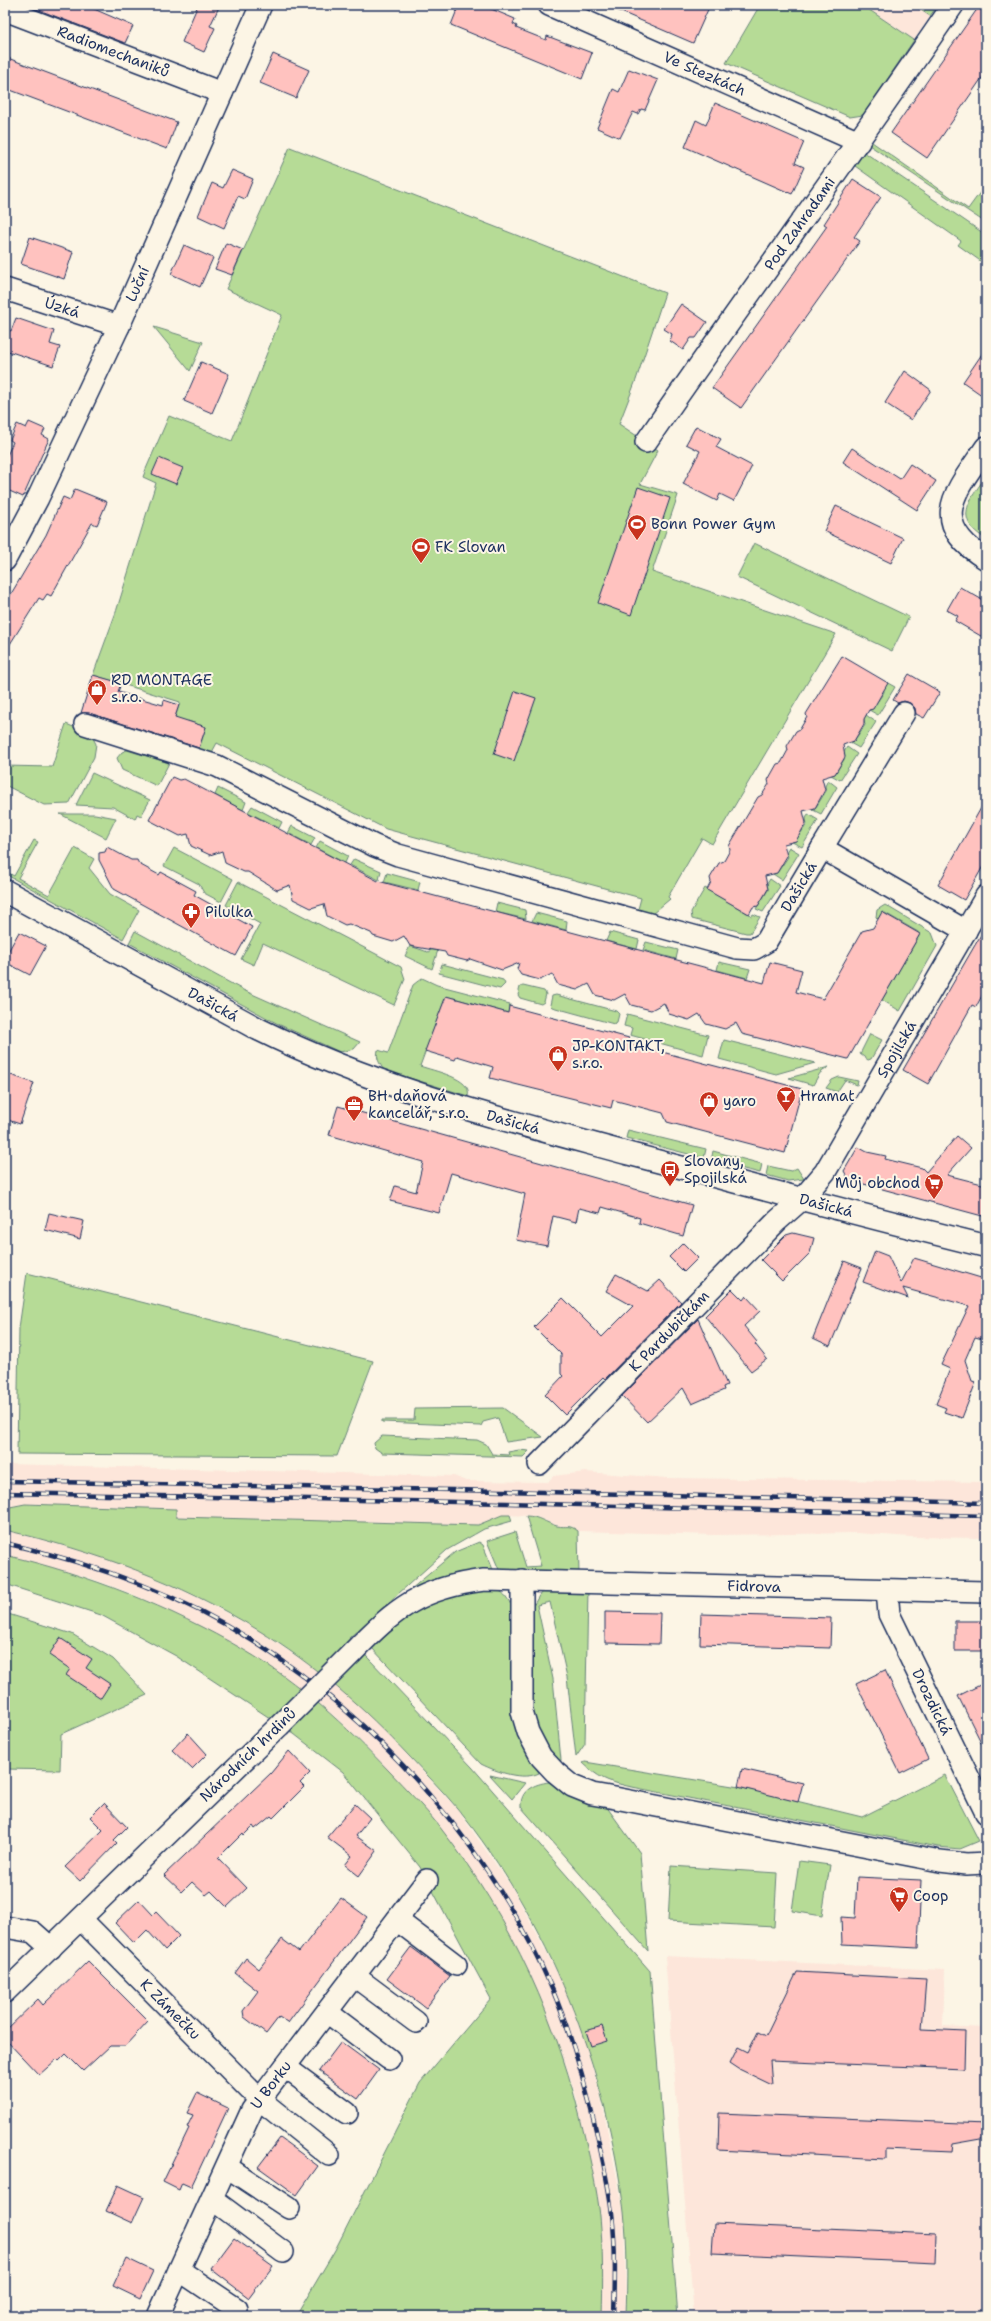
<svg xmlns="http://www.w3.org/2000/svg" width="991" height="2321" viewBox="0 0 991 2321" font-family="'Shantell Sans',sans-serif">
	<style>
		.built { fill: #fde6da }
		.green { fill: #b6db96; stroke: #68857a }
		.building { fill: #ffc2bf; stroke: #1b2f5e }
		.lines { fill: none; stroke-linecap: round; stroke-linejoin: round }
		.street-casing { stroke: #1b2f5e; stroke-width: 24 }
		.secondary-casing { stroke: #1b2f5e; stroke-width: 25 }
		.street { stroke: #fcf5e5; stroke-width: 21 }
		.secondary { stroke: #fcf5e5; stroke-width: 22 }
		.rail-casing { stroke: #1b2f5e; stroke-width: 4.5 }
		.rail { stroke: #fcf5e5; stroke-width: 3; stroke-dasharray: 9; stroke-linecap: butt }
		.street-bridge-casing { stroke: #1b2f5e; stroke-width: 24; stroke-linecap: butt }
		.street-bridge { stroke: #fcf5e5; stroke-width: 21 }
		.labels { text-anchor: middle; stroke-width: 4; stroke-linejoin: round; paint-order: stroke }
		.street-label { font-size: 15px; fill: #1b2f5e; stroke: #fcf5e5 }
		.poi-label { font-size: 15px; fill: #1b2f5e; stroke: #fcf5e5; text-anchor: start }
	</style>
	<rect width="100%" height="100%" fill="#fcf5e5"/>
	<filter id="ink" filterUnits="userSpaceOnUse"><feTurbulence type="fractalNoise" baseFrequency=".025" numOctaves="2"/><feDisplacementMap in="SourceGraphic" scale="8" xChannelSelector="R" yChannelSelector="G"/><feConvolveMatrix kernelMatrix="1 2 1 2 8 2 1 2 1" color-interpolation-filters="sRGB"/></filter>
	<g filter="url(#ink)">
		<path class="built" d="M862,5H938L914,40Z
			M5,1464L454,1476L466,1481L548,1482L553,1476L586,1472L667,1478L986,1482V1538L910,1537L857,1533L715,1535L578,1531L571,1526H558L534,1516L502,1515L479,1525L176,1517V1509L25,1504L5,1508Z
			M5,1530L98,1555L139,1571L193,1595L258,1630L312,1667L350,1698L384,1730L457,1809L513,1889L564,1986L585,2042L600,2093L624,2213L626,2316H602L600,2216L577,2099L561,2050L438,1824L366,1747L334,1716L298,1687L245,1651L182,1617L130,1593L90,1578L5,1555Z
			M665,1956L945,1970L943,2026L986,2028V2316H694Z"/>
		<path class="green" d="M760,5H862L914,40L863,115L850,117L726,63Z
			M913,5H938L930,16Z
			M872,142L968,209L984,187L986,188V223L869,145Z
			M290,147L665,293L636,380L619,424L658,450L640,484L678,495L652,572L836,634L712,844L702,838L668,897L670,899L652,914L637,913L641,898L386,829L217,743L211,754L199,749L206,727L188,721L181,743L168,740L180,702L93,675L116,612L156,483L143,477L146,469L169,416L232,441L282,315L226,289Z
			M864,152L986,235V265L958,245L961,241L855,166Z
			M154,327L203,342L190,371Z
			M986,476V539C953,519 969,501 986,476Z
			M754,543L909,617L892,651L737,577Z
			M886,682L895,687L878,715L869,710L873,708L884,692L883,686Z
			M866,715L876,722L859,748L850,743L854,741L865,725L864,719Z
			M66,724L91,734L96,744L94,757L69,804L44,805L5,785V766L52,767Z
			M847,747L857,754L840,780L831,775L835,774L845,758L844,752Z
			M127,750L169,763L157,786L122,770L117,758L122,752Z
			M92,773L150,800L141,816L137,814L135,819L113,807L76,805Z
			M828,780L837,787L821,814L811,809L816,807L826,791L825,786Z
			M218,788L246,802L243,810L215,795Z
			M252,806L282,822L279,828L248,812Z
			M60,814H95L116,818L106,838Z
			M808,814L818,820L802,847L792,842L796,840L807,824L806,819Z
			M292,826L315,838L311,845L288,833Z
			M34,840L38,842L18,878L49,895L75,848L94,859L89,868L110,894L139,910L123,939L5,874V871L14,876Z
			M320,841L348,856L345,863L316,848Z
			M789,847L799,853L782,880L773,874L777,873L788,857L786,852Z
			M174,848L233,879L221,902L204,893L199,884L164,866Z
			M354,859L381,871L379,880L350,865Z
			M387,873L420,882L418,890L384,882Z
			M770,879L780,886L763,912L756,909L768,890L767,884Z
			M238,882L401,967L405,979L394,1005L263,943L254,965L241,959L260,924L226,905Z
			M705,888L752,916L753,914L760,917L750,933H746L692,919L691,912Z
			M497,903L525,910L526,919L495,912Z
			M885,905L932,933L937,946L900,1011L882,1000L919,936L918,932L885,913L881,914L878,919L876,917L877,910Z
			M536,913L567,921L566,930L532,921Z
			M135,931L243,990L360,1042L354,1049L340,1052L280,1025L129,943Z
			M610,932L639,940L637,949L606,941Z
			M646,942L678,950L676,959L643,950Z
			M410,946L428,952L433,949L438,950L432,969L405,956Z
			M719,962L750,969L747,978L717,970Z
			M442,964L503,980L505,984L500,989L439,973Z
			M422,978L437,985L510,1004L508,1013L446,996L420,1066C433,1071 473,1078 468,1096L384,1070C379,1063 376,1058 378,1050L388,1053L413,985Z
			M523,986L544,991L546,994L544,1002L541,1004L520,998L518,995L520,987Z
			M556,995L616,1011L619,1014L617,1022L614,1024L552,1007L550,1005L552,996Z
			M627,1014L708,1035L703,1055L630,1035L632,1028L624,1026Z
			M870,1034L882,1040L871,1059L868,1060L860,1054Z
			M724,1040L815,1063L776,1074L719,1059Z
			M829,1067L820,1073L813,1085L789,1078Z
			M839,1077L858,1081L857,1085L845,1080L837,1092L826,1088L832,1080Z
			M628,1130L706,1149L704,1158L626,1138Z
			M713,1151L762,1164L760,1173L711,1161Z
			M768,1166L791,1171L797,1168L804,1179L788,1181L766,1175Z
			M27,1273L373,1361L337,1456L17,1454L19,1328Z
			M503,1408L543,1437L506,1442L498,1418L483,1422L481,1426L382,1422V1420H414L415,1409Z
			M382,1436L477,1440L486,1444L492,1454L509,1455L508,1452L519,1450L529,1451L523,1457L382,1453L375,1448L374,1443Z
			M25,1504L176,1509V1517L478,1525L502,1515H510L512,1521L484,1529L447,1550L349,1638L472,1767L650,1971L678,2316H626C627,2282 628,2246 624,2212C607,2068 549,1921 457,1808C442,1790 425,1773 409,1756C364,1708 314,1664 258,1630C180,1582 94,1551 5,1530V1508Z
			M526,1516C538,1516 546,1523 557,1526C567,1528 569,1524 578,1531L579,1574L500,1572L487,1541L515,1532L526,1567L541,1566Z
			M479,1542L483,1545L494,1572L404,1595L455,1552Z
			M5,1555C90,1575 168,1606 244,1650C299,1682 346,1726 389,1771C406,1789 424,1807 439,1826C512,1919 559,2023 585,2138C591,2163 597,2190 600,2216C603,2249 603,2283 602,2316H296L335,2250L420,2083L491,1999L420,1867L343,1772L294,1734L176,1656L101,1615L5,1584Z
			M477,1588C495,1589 502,1587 511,1605L512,1713L521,1742L539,1773C523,1781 497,1772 481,1764L370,1646L419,1607Z
			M588,1590L585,1744L576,1757L567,1677L550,1602L537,1605L553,1679L561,1760L560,1763C520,1729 532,1653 533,1606L540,1594L546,1591Z
			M5,1613L72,1634L113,1659L147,1695L61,1734L60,1770L5,1769Z
			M585,1762L739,1787L862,1817L945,1775L979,1841L960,1849L938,1847L627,1786C606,1781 599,1778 583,1763Z
			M490,1775L525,1783L512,1799Z
			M549,1782L577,1800L606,1806L640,1853L648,1951L521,1807C520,1790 534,1784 549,1782Z
			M799,1861L830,1865L822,1916L792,1911Z
			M671,1866L777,1873L774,1927L668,1921Z"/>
		<path class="building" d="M32,5H85L133,26L125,43L31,7Z
			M198,5H220L210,26L215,28L204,52L182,42Z
			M459,5H482L515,19L513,24L517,26L516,28L546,40L547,36L592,53L582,79L451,25Z
			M605,5H710L693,43Z
			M980,5H986V72L927,158L891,133Z
			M273,54L309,70L296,98L260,83Z
			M5,57L177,122L167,149L5,88Z
			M629,69L658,80L645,110L641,109L638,114L633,112L620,138L597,128L613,89L619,92Z
			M715,103L804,142L795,163L804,167L792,194L685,147L696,120L706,125Z
			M232,170L253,179L245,199L238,196L224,228L198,216L212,183L223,188Z
			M853,179L881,197L854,237L860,241L741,408L712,388L827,226L824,224Z
			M30,237L73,252L64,279L21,264Z
			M226,243L243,250L232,275L215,269Z
			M184,245L213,258L200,287L171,274Z
			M681,304L707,322L696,338H691L683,350L670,341L672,334L664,329Z
			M16,318L54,331L50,344L60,347L53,366L5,350V329L11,331Z
			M986,348V398L963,382Z
			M201,362L229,374L212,413L184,401Z
			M905,371L931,390L911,420L885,403Z
			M29,422L45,429L42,435L49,439L23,497L5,489V460L13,442L10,440L17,424L26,428Z
			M696,426L721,439L716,447L752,466L734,501L720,494L717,501L683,484L700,451L686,444Z
			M852,448L900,479L910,464L936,481L917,510L843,462Z
			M159,458L183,468L176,484L152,474Z
			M638,487L670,498L631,615L598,603Z
			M75,489L107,502L97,525L92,523L51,596L47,594L43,600L39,598L5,652V604L46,535L63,497L70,500Z
			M836,506L903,538L891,563L824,531Z
			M960,587L986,602V639L955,621L958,616L947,610Z
			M842,656L888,683L873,709L869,710L864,719V724L854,741L843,745L845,757L835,774L822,778L825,790L815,808L803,811L806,823L796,841L784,844L787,856L777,873L765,876L768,889L758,906L753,907L749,914L707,890L711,882L710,878L719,863L724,861L730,850L729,846L758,797L762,795L769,784L768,780L777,764L781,763L788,750L787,746L796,731L800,729L807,717L806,714Z
			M909,674L940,692L924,718L916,714L915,708L910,703L904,701L898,703L893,700Z
			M93,675L121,683L118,692L163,705L164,700L179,705L175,717L206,727L199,748L89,713H81Z
			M515,691L536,698L514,761L494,754Z
			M172,777L179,780L184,779L378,881L764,983L770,962L802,970L796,992L823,999L862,931L873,928L882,912L920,934L848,1059L770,1039V1041L742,1034L736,1023L725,1029L706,1024L699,1014L689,1020L669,1014L664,1003L651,1010L631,1005L625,994L614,1000L595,995L589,984L577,990L558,985L552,974L540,980L521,975L517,969L519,963L502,970L470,959L467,961L447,956L445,952L410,946L404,936L393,942L373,936L371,933L349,924L345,925L327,916L324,904L311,908L293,899L290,885L277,890L248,872H244L225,863L222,851L210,855L191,846L188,834L180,836L149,820Z
			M986,799V861L964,900L938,885Z
			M107,847L131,860H137L139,864L159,875L161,872L196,891L194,895L252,927L236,956L114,889L99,860V853L105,852Z
			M986,926V988L976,1007L972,1005L928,1084L903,1070Z
			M19,932L46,946L30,975L5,962V957Z
			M446,996L508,1013L509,1006L629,1038L628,1043L802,1089L785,1153L667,1122L663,1113L613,1100L611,1108L490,1078L493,1067L457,1056L455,1060L425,1051Z
			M5,1073L34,1083L20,1124L5,1119Z
			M338,1106L692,1205L683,1236L639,1223L640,1218L602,1207L600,1213L579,1208L576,1222L553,1216L547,1246L516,1240L525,1194L451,1173L439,1213L390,1201L395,1186L416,1192L423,1162L329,1135Z
			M957,1136L971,1148L947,1175L986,1185V1217L849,1180L844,1171L858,1147L867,1152L886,1156L885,1159L922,1168L926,1172Z
			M49,1213L84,1221L80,1239L45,1230Z
			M793,1233L814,1238L810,1253L782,1281L761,1260L786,1235Z
			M683,1243L698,1258L684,1272L669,1257Z
			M875,1251L888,1256L901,1283L914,1258L981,1278L986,1267V1340L975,1337L965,1360L972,1381L976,1382L962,1418L944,1412L946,1408L936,1404L950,1369L941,1365L969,1306L903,1288L908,1298L863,1282Z
			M844,1261L862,1268L830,1346L813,1338Z
			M616,1274L648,1291L660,1280L681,1302L605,1379L603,1377L565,1415L545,1395L563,1376L561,1374V1354L534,1327L563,1298L602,1337L633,1306L606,1291Z
			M732,1289L743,1300L746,1296L760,1311L744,1326L757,1342L755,1344L767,1359L751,1371L705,1316Z
			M698,1319L727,1385L723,1387L724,1390L692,1404L683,1388L647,1422L622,1396Z
			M605,1612L660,1613L659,1644L605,1643Z
			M701,1614L831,1618L830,1648L700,1644Z
			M955,1621H986V1651H955Z
			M60,1638L92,1659L86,1668L110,1684L101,1698L66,1675L70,1669L49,1655Z
			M885,1670L928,1759L900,1773L856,1684Z
			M986,1682V1752L958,1696Z
			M188,1733L207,1754L192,1769L172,1750Z
			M289,1751L310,1773L300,1783L304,1787L273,1818L271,1816L255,1829L253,1826L244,1835L243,1833L218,1858L247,1888L227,1907L211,1891L206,1895L192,1882L182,1892L164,1875L271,1773Z
			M742,1769L803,1783L798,1802L738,1787Z
			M104,1803L127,1827L114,1840L117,1843L80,1881L65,1867L103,1830L90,1817Z
			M355,1804L370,1818L356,1836L377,1851L359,1876L345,1865L352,1856L327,1837Z
			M857,1877L921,1880L918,1948L842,1944L841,1917L855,1918Z
			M341,1898L367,1917L288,2023L279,2017L266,2034L244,2017L243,2011L258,1991L235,1973L246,1958L259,1969L282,1939L299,1952Z
			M139,1900L153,1915L156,1912L179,1936L165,1950L147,1930L134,1943L115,1923Z
			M411,1947L450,1976L426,2008L387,1979Z
			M88,1961L148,2021L125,2046H110L83,2071L66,2054L59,2061L57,2059L39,2075L5,2039V2031L38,1999L43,2005Z
			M797,1972L926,1979L922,2029L965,2031L964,2069L770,2061L772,2085L739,2069L730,2063L738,2047L748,2052L758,2032L766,2036Z
			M602,2026L607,2041L591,2046L586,2031Z
			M341,2042L379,2070L358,2099L319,2071Z
			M197,2093L228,2108L191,2187L182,2183L179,2190L163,2182L189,2128L187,2127L193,2115L187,2113Z
			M719,2113L986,2124V2138L952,2144L951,2152L885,2149V2159L718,2150Z
			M280,2138L318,2166L297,2195L258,2167Z
			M118,2185L144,2197L132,2223L106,2211Z
			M714,2224L936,2234L935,2263L712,2253Z
			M234,2238L273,2266L249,2298L211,2269Z
			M126,2258L153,2271L140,2299L113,2286Z"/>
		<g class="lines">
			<g class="street-casing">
				<g id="street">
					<path id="s1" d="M549,5L859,142"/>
					<path id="s2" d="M5,10L222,93"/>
					<path id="s3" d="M5,289L119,326"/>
					<path id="s4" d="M646,442C747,295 853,152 953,5"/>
					<path d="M986,447C957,490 925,522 986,559"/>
					<path id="s5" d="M5,560L38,498L119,326L261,5"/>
					<path id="s6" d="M85,724L217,766L375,846L398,855L737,948L754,949L766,942L822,848L966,931"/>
					<path d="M822,848L904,713"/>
					<path id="s7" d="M539,1464L777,1221L802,1199L825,1172L986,896"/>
					<path d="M522,1580V1712L528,1732L541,1757L555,1772L572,1786L592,1794L615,1798L940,1861L966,1864L986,1863"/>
					<path id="s8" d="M887,1590L889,1614L986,1813"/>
					<path id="s9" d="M352,1653C396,1608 420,1588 484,1580L986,1592"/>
					<path id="s10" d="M81,1919L259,2099L329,2155"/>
					<path d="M397,1920L456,1965"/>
					<path d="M5,1927L33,1932L51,1948"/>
					<path d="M353,1975L416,2022"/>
					<path d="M5,1992L279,1726"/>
					<path d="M327,2012L389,2059"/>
					<path d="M285,2067L347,2113"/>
					<path d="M227,2167L289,2208"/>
					<path d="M212,2199L283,2252"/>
					<path d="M179,2270L237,2309"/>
					<path id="s11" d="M158,2316L252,2110L427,1880"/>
				</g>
			</g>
			<g class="secondary-casing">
				<g id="secondary">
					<path id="s12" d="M5,891L258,1029C379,1089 501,1119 630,1154C749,1185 867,1217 986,1246"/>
				</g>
			</g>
			<use href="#street" class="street"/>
			<use href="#secondary" class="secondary"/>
			<g class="rail-casing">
				<path id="rail" d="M5,1481L503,1491L986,1503
					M5,1493L506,1503L986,1516
					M5,1543C92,1563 178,1593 253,1641C383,1724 492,1850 553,1991C572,2036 585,2083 596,2130C602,2157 609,2186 612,2214C616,2247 615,2283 614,2316"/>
			</g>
			<use href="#rail" class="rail"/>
			<g class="street-bridge-casing">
				<path id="street-bridge" d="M279,1726L352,1653"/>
			</g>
			<use href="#street-bridge" class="street-bridge"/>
		</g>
	</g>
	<defs>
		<g id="stadium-pin" transform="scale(1)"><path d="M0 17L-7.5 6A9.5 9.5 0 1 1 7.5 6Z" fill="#c8321e" stroke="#fcf5e5"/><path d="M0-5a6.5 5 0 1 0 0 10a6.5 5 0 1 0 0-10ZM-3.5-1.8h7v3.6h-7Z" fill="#fff"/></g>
		<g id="shop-pin" transform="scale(1)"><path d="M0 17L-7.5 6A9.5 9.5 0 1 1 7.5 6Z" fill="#c8321e" stroke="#fcf5e5"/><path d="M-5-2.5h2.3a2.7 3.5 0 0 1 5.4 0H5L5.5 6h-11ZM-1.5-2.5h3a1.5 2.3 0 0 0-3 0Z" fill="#fff"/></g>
		<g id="pharmacy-pin" transform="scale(1)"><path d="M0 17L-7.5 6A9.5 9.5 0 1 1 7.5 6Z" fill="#c8321e" stroke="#fcf5e5"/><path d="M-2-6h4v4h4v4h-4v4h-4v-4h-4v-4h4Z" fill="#fff"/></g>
		<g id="bar-pin" transform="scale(1)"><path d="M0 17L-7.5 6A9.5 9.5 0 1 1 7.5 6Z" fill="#c8321e" stroke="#fcf5e5"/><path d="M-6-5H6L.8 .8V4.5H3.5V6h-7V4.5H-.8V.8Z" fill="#fff"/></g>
		<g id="office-pin" transform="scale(1)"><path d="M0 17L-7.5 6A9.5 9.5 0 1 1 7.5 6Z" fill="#c8321e" stroke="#fcf5e5"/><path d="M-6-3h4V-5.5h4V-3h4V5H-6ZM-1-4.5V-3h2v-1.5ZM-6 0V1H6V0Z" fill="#fff"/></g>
		<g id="bus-pin" transform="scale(1)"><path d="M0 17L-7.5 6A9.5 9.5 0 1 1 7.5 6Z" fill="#c8321e" stroke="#fcf5e5"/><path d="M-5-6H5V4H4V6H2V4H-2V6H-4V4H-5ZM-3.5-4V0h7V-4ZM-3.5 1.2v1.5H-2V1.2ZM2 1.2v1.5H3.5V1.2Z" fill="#fff"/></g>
		<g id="supermarket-pin" transform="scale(1)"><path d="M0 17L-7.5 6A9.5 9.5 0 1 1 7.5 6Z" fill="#c8321e" stroke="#fcf5e5"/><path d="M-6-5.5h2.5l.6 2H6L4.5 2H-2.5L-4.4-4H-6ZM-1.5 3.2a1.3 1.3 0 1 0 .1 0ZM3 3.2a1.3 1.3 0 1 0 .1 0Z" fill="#fff"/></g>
	</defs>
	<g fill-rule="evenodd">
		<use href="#stadium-pin" x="637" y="524"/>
		<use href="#stadium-pin" x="421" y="547"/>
		<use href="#shop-pin" x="97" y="689"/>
		<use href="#pharmacy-pin" x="191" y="912"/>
		<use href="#shop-pin" x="558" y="1055"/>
		<use href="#bar-pin" x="786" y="1096"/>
		<use href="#shop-pin" x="709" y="1101"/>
		<use href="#office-pin" x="354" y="1105"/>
		<use href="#bus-pin" x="670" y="1170"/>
		<use href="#supermarket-pin" x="934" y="1183"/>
		<use href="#supermarket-pin" x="899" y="1896"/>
	</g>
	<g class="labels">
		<g class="street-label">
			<text dy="5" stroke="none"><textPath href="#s2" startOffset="116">Radiomechaniků</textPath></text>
			<text dy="5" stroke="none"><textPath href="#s1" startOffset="170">Ve Stezkách</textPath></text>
			<text dy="5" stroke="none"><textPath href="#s4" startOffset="267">Pod Zahradami</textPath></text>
			<text dy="5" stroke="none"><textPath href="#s5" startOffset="306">Luční</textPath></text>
			<text dy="5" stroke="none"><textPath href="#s3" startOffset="60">Úzká</textPath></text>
			<text dy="5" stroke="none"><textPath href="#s6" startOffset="787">Dašická</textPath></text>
			<text dy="5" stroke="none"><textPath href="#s12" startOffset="237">Dašická</textPath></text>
			<text dy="5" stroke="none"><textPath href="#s7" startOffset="551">Spojilská</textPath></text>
			<text dy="5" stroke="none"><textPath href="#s12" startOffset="560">Dašická</textPath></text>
			<text dy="5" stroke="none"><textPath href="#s12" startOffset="884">Dašická</textPath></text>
			<text dy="5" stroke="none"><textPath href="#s7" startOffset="186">K Pardubičkám</textPath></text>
			<text dy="5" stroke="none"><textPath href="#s9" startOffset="425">Fidrova</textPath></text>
			<text dy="5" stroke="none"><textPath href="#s8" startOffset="122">Drozdická</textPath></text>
			<text transform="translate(248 1755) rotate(-44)" y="5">Národních hrdinů</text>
			<text dy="5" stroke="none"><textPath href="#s10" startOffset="127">K Zámečku</textPath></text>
			<text dy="5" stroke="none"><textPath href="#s11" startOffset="258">U Borku</textPath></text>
		</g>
		<g class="poi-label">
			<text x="651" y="529">Bonn Power Gym</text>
			<text x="435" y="552">FK Slovan</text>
			<text x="111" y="685">RD MONTAGE<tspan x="111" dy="17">s.r.o.</tspan></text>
			<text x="205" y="917">Pilulka</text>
			<text x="572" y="1051">JP-KONTAKT,<tspan x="572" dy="17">s.r.o.</tspan></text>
			<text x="368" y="1101">BH daňová<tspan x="368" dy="17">kancelář, s.r.o.</tspan></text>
			<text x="800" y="1101">Hramat</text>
			<text x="723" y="1106">yaro</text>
			<text x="684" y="1166">Slovany,<tspan x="684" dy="17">Spojilská</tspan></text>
			<text x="920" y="1188" text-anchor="end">Můj obchod</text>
			<text x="913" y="1901">Coop</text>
		</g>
	</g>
	<rect width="991" height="2321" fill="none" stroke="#fcf5e5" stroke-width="20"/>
	<rect x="10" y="10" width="971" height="2301" fill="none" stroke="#1b2f5e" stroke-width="1.5" filter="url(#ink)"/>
</svg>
